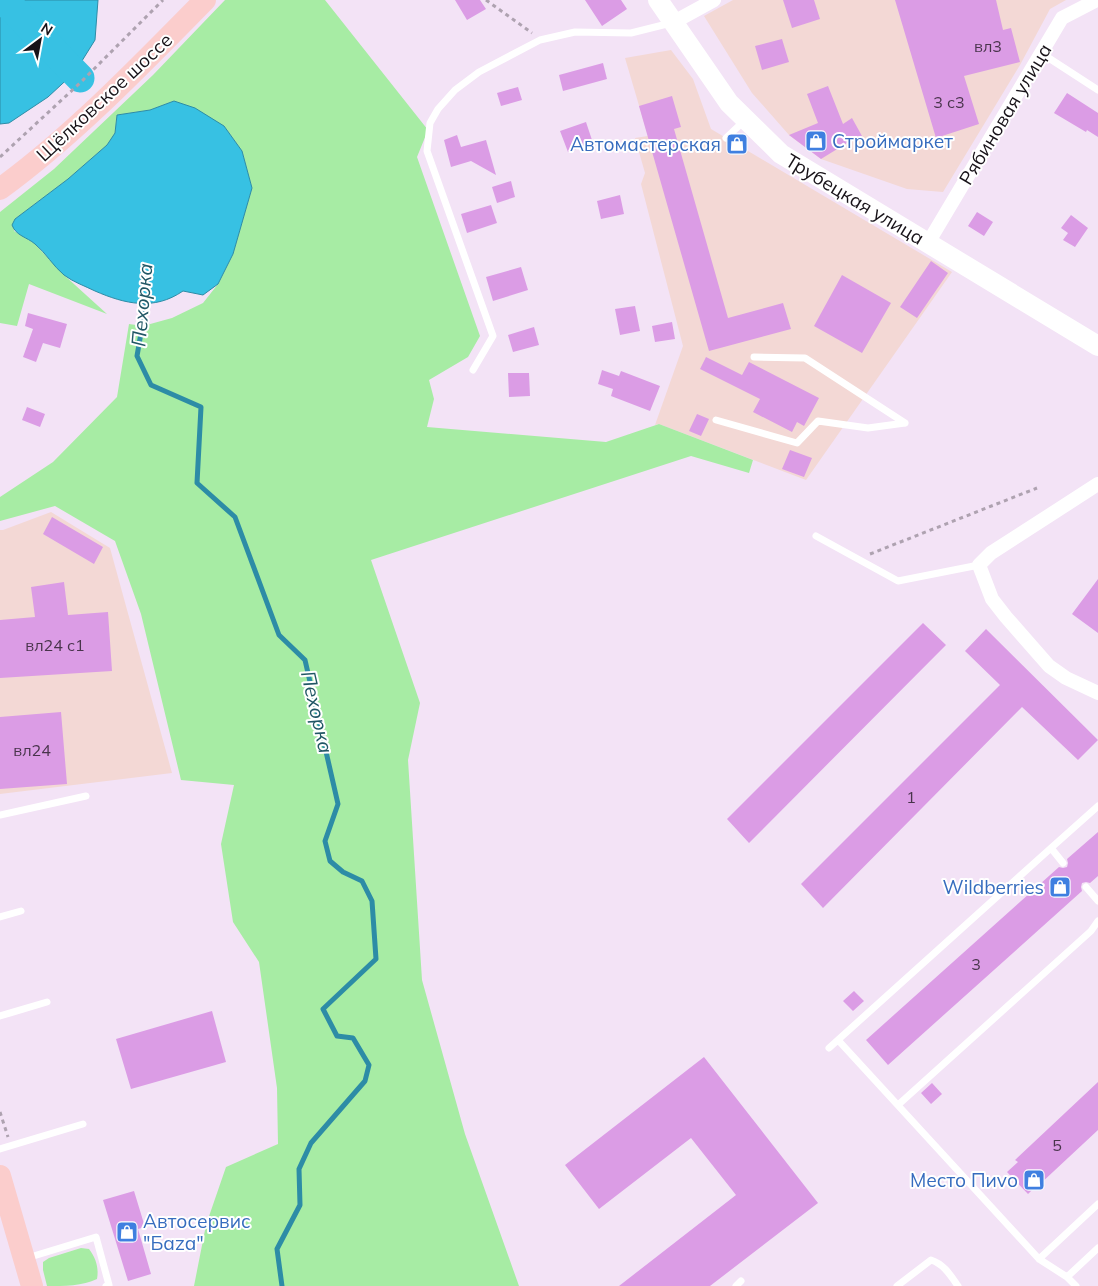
<svg xmlns="http://www.w3.org/2000/svg" width="1098" height="1286" viewBox="0 0 1098 1286" font-family="Mulish,sans-serif">
	<style>
		.industrial { fill: #f3d8d5 }
		.green { fill: #a7eca4 }
		.water { fill: #37c1e3; stroke: #2d8ca6 }
		.lines { fill: none; stroke-linecap: round; stroke-linejoin: round }
		.stream { stroke: #2d8ca6; stroke-width: 5 }
		.river { stroke: #37c1e3; stroke-width: 29 }
		.building { fill: #db9ce5 }
		.path { stroke: #aea2b0; stroke-width: 3; stroke-dasharray: 4 4; stroke-linecap: butt }
		.lane { stroke: #fff; stroke-width: 7 }
		.street { stroke: #fff; stroke-width: 14 }
		.secondary { stroke: #fff; stroke-width: 20 }
		.primary { stroke: #fbcdcc; stroke-width: 22 }
		.labels { text-anchor: middle; stroke-width: 4; stroke-linejoin: round; paint-order: stroke }
		.number-label { font-size: 16px; fill: #48344b }
		.street-label { font-size: 19px; fill: #171218; stroke: #fff }
		.shop-label { font-size: 19px; fill: #366cbe; stroke: #fff; text-anchor: end }
		.water-label { font-size: 20px; font-style: italic; fill: #215765; stroke: #fff }
	</style>
	<rect width="100%" height="100%" fill="#f3e3f6"/>
	<path class="industrial" d="M733,0H1066L1050,9L1020,65L943,192L907,189L821,159L789,135L752,93L704,16Z
		M671,50L693,79L711,129L952,272L806,480L659,424L655,425L683,346L641,184L645,173L635,138L648,136L625,58Z
		M51,512L110,548L172,773L0,794V530H3Z"/>
	<path class="green" d="M225,0H325L428,130L417,157L480,336L468,357L429,380L434,399L427,427L606,442L659,424L753,460L749,473L691,456L371,560L420,703L408,760L422,980L465,1134L519,1286H194L206,1225L226,1167L278,1144L277,1088L259,962L233,922L221,844L234,785L181,780L141,614L115,541L55,506L0,521V497L53,462L117,397L129,324L143,326L172,318L203,303L218,284L233,254L252,188L242,151L224,126L174,101L150,110L117,115L115,133L107,145L68,179L15,219L14,231L34,243L64,275L107,314L29,284L17,326L0,323V212L54,169L153,75Z
		M81,1248L89,1249C96,1258 99,1268 97,1279C83,1286 64,1286 47,1286L43,1270V1262L49,1258Z"/>
	<path class="water" d="M0,0H98L95,40L75,72L48,97L9,123L0,124Z
		M174,101L195,108L224,126L242,151L252,188L233,254L218,284L203,295L183,291C154,311 125,304 95,291C85,286 73,282 64,275C53,266 46,253 35,244C27,237 16,236 12,225L15,219L68,179L107,145L115,133L117,115L150,110Z"/>
	<g class="lines">
		<path class="stream" d="M146,304L137,356L151,385L201,407L197,483L235,517L279,635L305,660L338,804L325,841L330,861L343,872L362,881L372,901L376,959L323,1009L337,1036L353,1038L369,1065L365,1081L311,1143L299,1169L300,1205L277,1249L282,1286"/>
		<path class="river" d="M4,0L80,78"/>
	</g>
	<path class="building" d="M455,0H480L486,9L467,20Z
		M585,0H621L627,9L602,26Z
		M783,0H814L820,19L792,28Z
		M895,0H996L1003,30L1011,28L1020,62L964,76L979,124L936,138Z
		M782,39L789,62L762,70L755,46Z
		M603,63L607,79L563,91L559,75Z
		M828,86L843,124L852,118L862,136L847,143L821,159L789,135L818,123L807,94Z
		M518,87L522,100L501,106L497,93Z
		M1067,93L1098,113V137L1087,130L1086,132L1054,113Z
		M672,96L681,127L674,129L728,318L783,303L791,329L709,351L639,106Z
		M586,122L593,143L568,152L560,131Z
		M457,135L461,147L486,140L496,175L471,161L451,167L444,140Z
		M511,181L515,197L497,203L492,187Z
		M620,195L624,214L601,219L597,201Z
		M491,205L497,223L467,233L461,214Z
		M977,212L993,222L984,236L968,226Z
		M1071,215L1088,228L1075,247L1063,240L1068,233L1061,228Z
		M931,261L948,273L917,318L900,307Z
		M521,267L528,290L493,301L486,277Z
		M842,275L891,303L862,353L814,326Z
		M635,306L640,331L620,335L615,309Z
		M28,313L67,324L60,348L43,343L36,362L23,357L33,329L25,326Z
		M672,322L675,339L655,342L652,326Z
		M534,327L539,345L513,352L508,335Z
		M706,357L742,375L749,362L819,398L804,426L797,422L792,432L753,412L760,399L700,369Z
		M602,370L619,376L621,371L660,386L650,411L611,396L613,389L598,384Z
		M508,373H529L530,396L509,397Z
		M27,407L45,414L40,427L22,420Z
		M697,414L709,419L701,436L689,431Z
		M790,450L812,458L804,477L782,469Z
		M52,517L103,547L94,564L43,534Z
		M1098,579V633L1072,614Z
		M64,582L68,615L108,612L112,671L0,678V620L35,617L31,587Z
		M923,623L946,645L749,843L727,819Z
		M986,629L1098,740L1078,760L1022,707L823,908L801,884L1000,685L965,651Z
		M61,712L67,784L0,789V717Z
		M1098,832V876L1090,883L1086,882L1082,883L1081,887L1082,891L888,1065L866,1040L1059,867L1063,868L1067,867L1068,863L1067,859Z
		M854,991L864,1001L853,1011L843,1001Z
		M212,1011L226,1062L131,1089L116,1039Z
		M704,1057L818,1203L710,1286H619L736,1195L691,1138L599,1209L565,1165Z
		M1098,1082V1130L1039,1185L1038,1184L1028,1194L1007,1172L1018,1162L1015,1160Z
		M932,1083L942,1094L931,1104L921,1093Z
		M134,1191L145,1227L138,1229L151,1274L128,1281L103,1200Z"/>
	<g class="lines">
		<path class="path" d="M486,0L532,33
			M0,157L80,83L163,0
			M870,554L1037,488
			M0,1112L8,1137"/>
		<path class="lane" d="M1041,53L1098,90
			M726,138L744,121
			M754,357L805,358L905,423
			M473,370L493,336L427,151L430,123L438,109L455,90L479,72L540,40L575,32L631,33L671,23
			M716,420L797,443L818,421L868,428L905,423
			M816,536L898,581L979,565
			M0,815L86,796
			M1063,863L1051,848L1098,806
			M1086,887L1098,901
			M0,917L21,911
			M0,1016L47,1002
			M838,1040L1039,1259L1067,1277
			M829,1048L1051,848
			M898,1105L1091,931L1098,921
			M0,1149L83,1124
			M27,1258L96,1237L109,1285L106,1286
			M1039,1259L1098,1204
			M736,1286L741,1281
			M897,1286L931,1260C944,1264 951,1276 958,1286
			M1076,1286L1067,1277L1098,1248"/>
		<path class="street" d="M674,22L714,0
			M928,243L1062,18L1097,0
			M1098,484L991,553L979,565L992,599L1006,617L1049,666L1066,678L1098,693"/>
		<path class="secondary" d="M658,0L729,103L781,154L1098,346"/>
		<path class="primary" d="M0,189C75,134 140,66 205,0
			M0,1176L32,1286"/>
	</g>
	<defs>
		<g id="shop-square" transform="scale(1.125)"><rect x="-9" y="-9" width="18" height="18" rx="4" fill="#3f7fe0" stroke="#fff"/><path d="M-5-2.5h2.3a2.7 3.5 0 0 1 5.4 0H5L5.5 6h-11ZM-1.5-2.5h3a1.5 2.3 0 0 0-3 0Z" fill="#fff"/></g>
	</defs>
	<g fill-rule="evenodd">
		<use href="#shop-square" x="816" y="141"/>
		<use href="#shop-square" x="737" y="144"/>
		<use href="#shop-square" x="1060" y="887"/>
		<use href="#shop-square" x="1034" y="1180"/>
		<use href="#shop-square" x="127" y="1232"/>
	</g>
	<g class="labels">
		<g class="number-label">
			<text x="988" y="52">вл3</text>
			<text x="949" y="108">3 с3</text>
			<text x="55" y="651">вл24 с1</text>
			<text x="32" y="756">вл24</text>
			<text x="911" y="803">1</text>
			<text x="976" y="970">3</text>
			<text x="1057" y="1151">5</text>
		</g>
		<g class="street-label">
			<text transform="translate(104 97) rotate(-43)" y="7">Щёлковское шоссе</text>
			<text transform="translate(1005 114) rotate(-59)" y="7">Рябиновая улица</text>
			<text transform="translate(855 199) rotate(31)" y="7">Трубецкая улица</text>
		</g>
		<g class="shop-label">
			<text x="832" y="148" text-anchor="start">Строймаркет</text>
			<text x="721" y="151">Автомастерская</text>
			<text x="1044" y="894">Wildberries</text>
			<text x="1018" y="1187">Место Пиvо</text>
			<text x="143" y="1228" text-anchor="start">Автосервис<tspan x="143" dy="22">"Баzа"</tspan></text>
		</g>
		<g class="water-label">
			<text transform="translate(142 305) rotate(-85)" y="7">Пехорка</text>
			<text transform="translate(317 712) rotate(77)" y="7">Пехорка</text>
		</g>
	</g>
	<g transform="translate(40 40) rotate(32)" stroke="#ffffff" stroke-width="4" paint-order="stroke">
	<path d="M0-4L9 19L0 12L-9 19Z" fill="#171218"/>
	<text y="-8" font-size="14" font-weight="bold" text-anchor="middle" fill="#171218">N</text>
	</g>
</svg>
